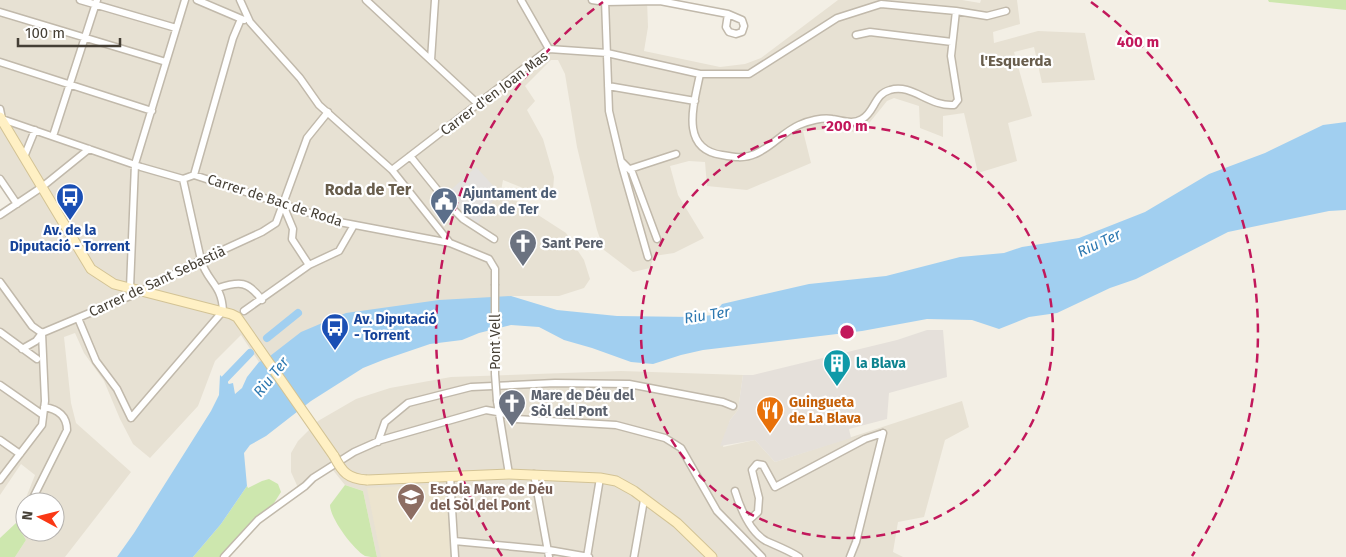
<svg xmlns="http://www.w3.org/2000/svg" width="1346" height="557" viewBox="0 0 1346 557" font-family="'Fira Sans',sans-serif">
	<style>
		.residential { fill: #e7e1d3; fill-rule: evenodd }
		.industrial { fill: #e5e0da }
		.education { fill: #ece4cf }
		.green { fill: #cde7ae }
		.parking { fill: #e4e1de }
		.water { fill: #a1cff0 }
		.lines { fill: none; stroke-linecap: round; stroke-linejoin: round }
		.canal { stroke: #a1cff0; stroke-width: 8 }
		.street-casing { stroke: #c1b9ab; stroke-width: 9 }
		.secondary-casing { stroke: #d3c395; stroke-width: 11 }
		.street { stroke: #fff; stroke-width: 6 }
		.secondary { stroke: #fff0c4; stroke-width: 9 }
		.street-bridge-casing { stroke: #c1b9ab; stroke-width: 9; stroke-linecap: butt }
		.secondary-bridge-casing { stroke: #d3c395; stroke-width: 11; stroke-linecap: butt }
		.street-bridge { stroke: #fff; stroke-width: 6 }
		.secondary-bridge { stroke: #fff0c4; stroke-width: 9 }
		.ring { fill: none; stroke: #c2185b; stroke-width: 2.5; stroke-dasharray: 9 6 }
		.labels { text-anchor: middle; stroke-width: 4.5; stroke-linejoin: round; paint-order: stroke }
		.street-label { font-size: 14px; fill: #453f35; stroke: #fff }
		.service-label { font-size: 14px; font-weight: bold; fill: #4e5e75; stroke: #fff; text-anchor: start }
		.transit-label { font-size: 14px; font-weight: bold; fill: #164399; stroke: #fff }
		.worship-label { font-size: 14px; font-weight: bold; fill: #5b616d; stroke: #fff; text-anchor: start }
		.culture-label { font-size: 14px; font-weight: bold; fill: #0d838f; stroke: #fff; text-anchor: start }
		.food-label { font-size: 14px; font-weight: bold; fill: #c56008; stroke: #fff; text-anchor: start }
		.education-label { font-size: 14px; font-weight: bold; fill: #785e54; stroke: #fff; text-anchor: start }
		.neighbourhood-label { font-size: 15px; font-weight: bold; fill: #685d4c; stroke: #fff }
		.water-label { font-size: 15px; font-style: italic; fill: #2e79b1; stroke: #fff }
		.quarter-label { font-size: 16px; font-weight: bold; fill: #685d4c; stroke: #fff }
		.centre { fill: #c2185b; stroke: #fff; stroke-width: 2.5 }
		.ring-label { font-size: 15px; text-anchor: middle; font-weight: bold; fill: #c2185b; stroke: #fff; stroke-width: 4.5; stroke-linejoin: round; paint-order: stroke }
	</style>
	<rect width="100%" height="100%" fill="#f3efe5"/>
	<path class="residential" d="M0,0H647L648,27L644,51L720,67L745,64L761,58L838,0H962L980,3L981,0H1017L1020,24L993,32L994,43L1038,31L1085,33L1095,80L1042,83L1034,47L1014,52L1032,116L1008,123L1017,161L978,173L964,113L943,116V137L920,128L919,106L894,98L887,101L866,127L855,132L832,129L803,131L811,163L747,190L707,186L705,162L689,161L670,166L678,195L704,238L674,253L654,256L650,268L633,272L604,250L597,230L577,147L565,74L558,60H551L525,86L535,101L527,110L543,139L554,177L553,190L538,194L503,180L501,191L566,233L584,260L590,279L584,288L559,296H511L270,356L259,362L241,335L215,361L198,406L150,458L133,444L120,419L104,381L84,353L75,333L64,337L71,403L76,423L131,472L65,557H15L26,540L16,523L35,475L21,464L0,495V210L11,203L0,185ZM25,502H55V532H25Z
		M621,371L743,375L738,410L730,420L723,447L755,440L775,462L962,401L969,427L945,440L924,517L898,522L893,552L903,557H377L363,491L345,485L332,469L300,492L291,472V453L298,441L318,421L356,399L390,388L451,377Z"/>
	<path class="industrial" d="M927,330H943L947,377L889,393L887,419L849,429L851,438L775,462L755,440L720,446L730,420L738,410L743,375H753L897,340Z"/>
	<path class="education" d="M444,484L448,488L450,557H381L367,488Z"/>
	<path class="green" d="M1268,0H1346V10L1269,2Z
		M269,479L278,484L281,492L274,503L220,557H193L221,524L247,486L248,488L262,481Z
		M345,485L363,491L377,557C373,557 369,557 365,556C353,549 330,518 330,505Z
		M16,523L26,540L15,557H0V538Z"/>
	<path class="parking" d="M476,167L499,192L476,226L462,217L443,197Z"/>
	<path class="water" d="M1346,122V210L1329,211L1228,232L1136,279L1110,288L1057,313L1029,317L999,329L972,320L927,319L862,331L703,350L681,355L653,364L631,362L592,348L564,340L539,327L511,325L479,333L462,340L430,344L383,360L363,368L311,401L266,436L250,445L244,453L247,486L221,524L193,557H117L134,533L211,411L219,395L220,375L229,384L233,383L235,394L242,388L247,377L259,362L270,356L301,332L346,313L439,300L511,296L557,310L617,316L692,317L713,315L722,304L809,284L886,276L960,257L1004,253L1022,247L1079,238L1145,212L1209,174L1265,153L1323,125Z"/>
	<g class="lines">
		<path class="canal" d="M267,338L298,313
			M224,388V380L250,353"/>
		<g class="street-casing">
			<path id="street" d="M80,0L176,28
				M197,0L244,20
				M240,0L250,22L300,78L319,105L392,170L450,243
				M366,0L478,104
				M521,0L549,49
				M592,0L605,2L660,1L728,14L726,27L729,32L736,34L742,32L744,26L742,20L728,14
				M605,0L609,111L622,166L648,257
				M0,12L166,62
				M856,35L870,32L952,42
				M431,60L435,0
				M0,62L152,111
				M700,74C694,104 679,149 722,155C733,157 744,159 755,154C772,147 783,132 799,125C808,121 823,117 832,119C842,120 852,125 862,119C875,112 874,94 890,90C912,83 929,107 954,105L958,100L951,56L956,11
				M608,86L695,101
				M0,109L2,119L141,167L183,179L194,175L334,221L450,243L489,259L495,269V284
				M53,136L97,0
				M410,156L452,208L463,219L494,239
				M24,157L35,130
				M622,162L632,172L657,239
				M630,169L676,154
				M392,170L549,49L607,53L700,74H749L837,18L881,4L956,11L987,16L1006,11
				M194,175L233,38L241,19
				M0,179L17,204
				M283,205L293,229L292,239L309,265
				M0,215L42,187L89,149
				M0,282L32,326L42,333
				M130,288L135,164L185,0
				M218,288C240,281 248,281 262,300
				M244,311L309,265L339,251L354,225
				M78,318L96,361L117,389L131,418L223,311C222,284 207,282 201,260L183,179
				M0,332L37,359
				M22,349L36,341L42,333L142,291L201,260L262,232L276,223L307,138L328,112
				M0,385L43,415
				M497,401L509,474
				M0,440L20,454
				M378,442L385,422L408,403L471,387L555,383L629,384L723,402L733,406
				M534,474L549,557
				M450,476L455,557
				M0,480L42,425L45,401L42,333
				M735,491C740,507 750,532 766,541C777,546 788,550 799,557
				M31,502L67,430C67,415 57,409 44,407
				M22,519L25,514
				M748,521L758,512L759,498L752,470L757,464L763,465L775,487L865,439L883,433
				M454,541L549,550L589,557
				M224,557L258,520L305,486L313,478L354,452L381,440L486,410L503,413L516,419L616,425L665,438L681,448L717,511L762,557
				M587,557L600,478
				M634,557L644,500
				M850,557L856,542L883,433"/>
		</g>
		<g class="secondary-casing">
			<path id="secondary" d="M0,117L91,269L114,284L231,314L237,317L334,456
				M367,480L509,474L600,478L616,481L634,491L677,523L712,557"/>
		</g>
		<use href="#street" class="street"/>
		<use href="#secondary" class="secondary"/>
		<g class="street-bridge-casing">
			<path id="street-bridge" d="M495,284V374L497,401"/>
		</g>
		<g class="secondary-bridge-casing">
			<path id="secondary-bridge" d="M334,456C342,472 348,479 367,480"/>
		</g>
		<use href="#street-bridge" class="street-bridge"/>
		<use href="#secondary-bridge" class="secondary-bridge"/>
	</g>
	<g class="ring">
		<circle cx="847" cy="332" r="206"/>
		<path d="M502 556A411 411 0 0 1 603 2M1091 2A411 411 0 0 1 1192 556"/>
	</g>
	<defs>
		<g id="bus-pin" transform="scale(1.4375)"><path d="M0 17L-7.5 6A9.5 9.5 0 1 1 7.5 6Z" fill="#1a4fb4" stroke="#fff"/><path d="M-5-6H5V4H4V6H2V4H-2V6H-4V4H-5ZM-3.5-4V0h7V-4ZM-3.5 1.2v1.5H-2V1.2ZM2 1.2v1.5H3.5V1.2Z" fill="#fff"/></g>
		<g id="civic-pin" transform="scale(1.4375)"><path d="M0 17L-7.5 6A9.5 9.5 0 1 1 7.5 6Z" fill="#5c6f8a" stroke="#fff"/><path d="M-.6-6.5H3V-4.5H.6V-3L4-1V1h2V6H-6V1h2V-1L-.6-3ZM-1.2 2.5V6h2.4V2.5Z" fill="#fff"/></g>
		<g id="church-pin" transform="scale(1.4375)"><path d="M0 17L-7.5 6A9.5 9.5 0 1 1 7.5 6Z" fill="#6b7280" stroke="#fff"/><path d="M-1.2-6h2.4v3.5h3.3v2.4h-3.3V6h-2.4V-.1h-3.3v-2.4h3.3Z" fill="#fff"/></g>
		<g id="building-pin" transform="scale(1.4375)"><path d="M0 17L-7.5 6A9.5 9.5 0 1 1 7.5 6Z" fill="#0f9aa8" stroke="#fff"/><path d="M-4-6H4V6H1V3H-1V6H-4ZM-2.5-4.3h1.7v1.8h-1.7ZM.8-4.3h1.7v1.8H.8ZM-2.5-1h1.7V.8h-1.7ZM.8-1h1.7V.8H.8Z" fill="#fff"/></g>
		<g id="restaurant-pin" transform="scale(1.4375)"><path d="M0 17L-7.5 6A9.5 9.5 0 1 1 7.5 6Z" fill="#e8710a" stroke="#fff"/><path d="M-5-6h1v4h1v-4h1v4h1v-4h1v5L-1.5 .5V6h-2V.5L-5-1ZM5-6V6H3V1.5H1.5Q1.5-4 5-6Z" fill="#fff"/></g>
		<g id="school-pin" transform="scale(1.4375)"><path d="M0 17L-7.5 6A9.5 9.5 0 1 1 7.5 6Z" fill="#8d6e63" stroke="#fff"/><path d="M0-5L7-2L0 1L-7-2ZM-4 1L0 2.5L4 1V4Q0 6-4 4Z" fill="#fff"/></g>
	</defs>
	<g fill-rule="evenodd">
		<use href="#bus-pin" x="70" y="197"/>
		<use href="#civic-pin" x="444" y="201"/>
		<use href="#church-pin" x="523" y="243"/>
		<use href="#bus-pin" x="335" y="327"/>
		<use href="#building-pin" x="837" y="363"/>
		<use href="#church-pin" x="512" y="403"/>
		<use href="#restaurant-pin" x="770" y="410"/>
		<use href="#school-pin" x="411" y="497"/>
	</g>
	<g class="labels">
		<g class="street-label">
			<text transform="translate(494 93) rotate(-37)" y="5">Carrer d'en Joan Mas</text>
			<text transform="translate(275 200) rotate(18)" y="5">Carrer de Bac de Roda</text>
			<text transform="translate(157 281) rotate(-25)" y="5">Carrer de Sant Sebastià</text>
			<text transform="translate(495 342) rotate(-90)" y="5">Pont Vell</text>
		</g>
		<g class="service-label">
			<text x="463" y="198">Ajuntament de<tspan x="463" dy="16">Roda de Ter</tspan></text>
		</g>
		<g class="transit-label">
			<text x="70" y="235">Av. de la<tspan x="70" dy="16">Diputació - Torrent</tspan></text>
			<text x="354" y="324" text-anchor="start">Av. Diputació<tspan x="354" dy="16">- Torrent</tspan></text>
		</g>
		<g class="worship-label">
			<text x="542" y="248">Sant Pere</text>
			<text x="531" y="400">Mare de Déu del<tspan x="531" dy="16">Sòl del Pont</tspan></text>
		</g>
		<g class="culture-label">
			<text x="856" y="368">la Blava</text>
		</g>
		<g class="food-label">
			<text x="789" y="407">Guingueta<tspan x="789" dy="16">de La Blava</tspan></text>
		</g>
		<g class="education-label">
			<text x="430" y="494">Escola Mare de Déu<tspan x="430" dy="16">del Sòl del Pont</tspan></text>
		</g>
		<g class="neighbourhood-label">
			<text x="1016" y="66">l'Esquerda</text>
		</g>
		<g class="water-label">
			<text transform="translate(1099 243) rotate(-25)" y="5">Riu Ter</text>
			<text transform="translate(707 315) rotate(-9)" y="5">Riu Ter</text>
			<text transform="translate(271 377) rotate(-51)" y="5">Riu Ter</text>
		</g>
		<g class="quarter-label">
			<text x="368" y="195">Roda de Ter</text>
		</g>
	</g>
	<circle cx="847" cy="332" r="8" class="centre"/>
	<g class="ring-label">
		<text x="1138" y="47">400 m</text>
		<text x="847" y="131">200 m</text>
	</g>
	<g transform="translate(40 517) rotate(277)"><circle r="24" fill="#ffffff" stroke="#b5b2ae"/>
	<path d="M0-4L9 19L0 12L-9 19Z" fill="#fa3815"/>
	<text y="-8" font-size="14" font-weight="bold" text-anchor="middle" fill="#453f35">N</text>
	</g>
	<path d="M18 38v8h102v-8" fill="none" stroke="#453f35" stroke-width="2.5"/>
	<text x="25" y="38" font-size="15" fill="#453f35" stroke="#ffffff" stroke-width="4" paint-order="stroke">100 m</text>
</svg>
